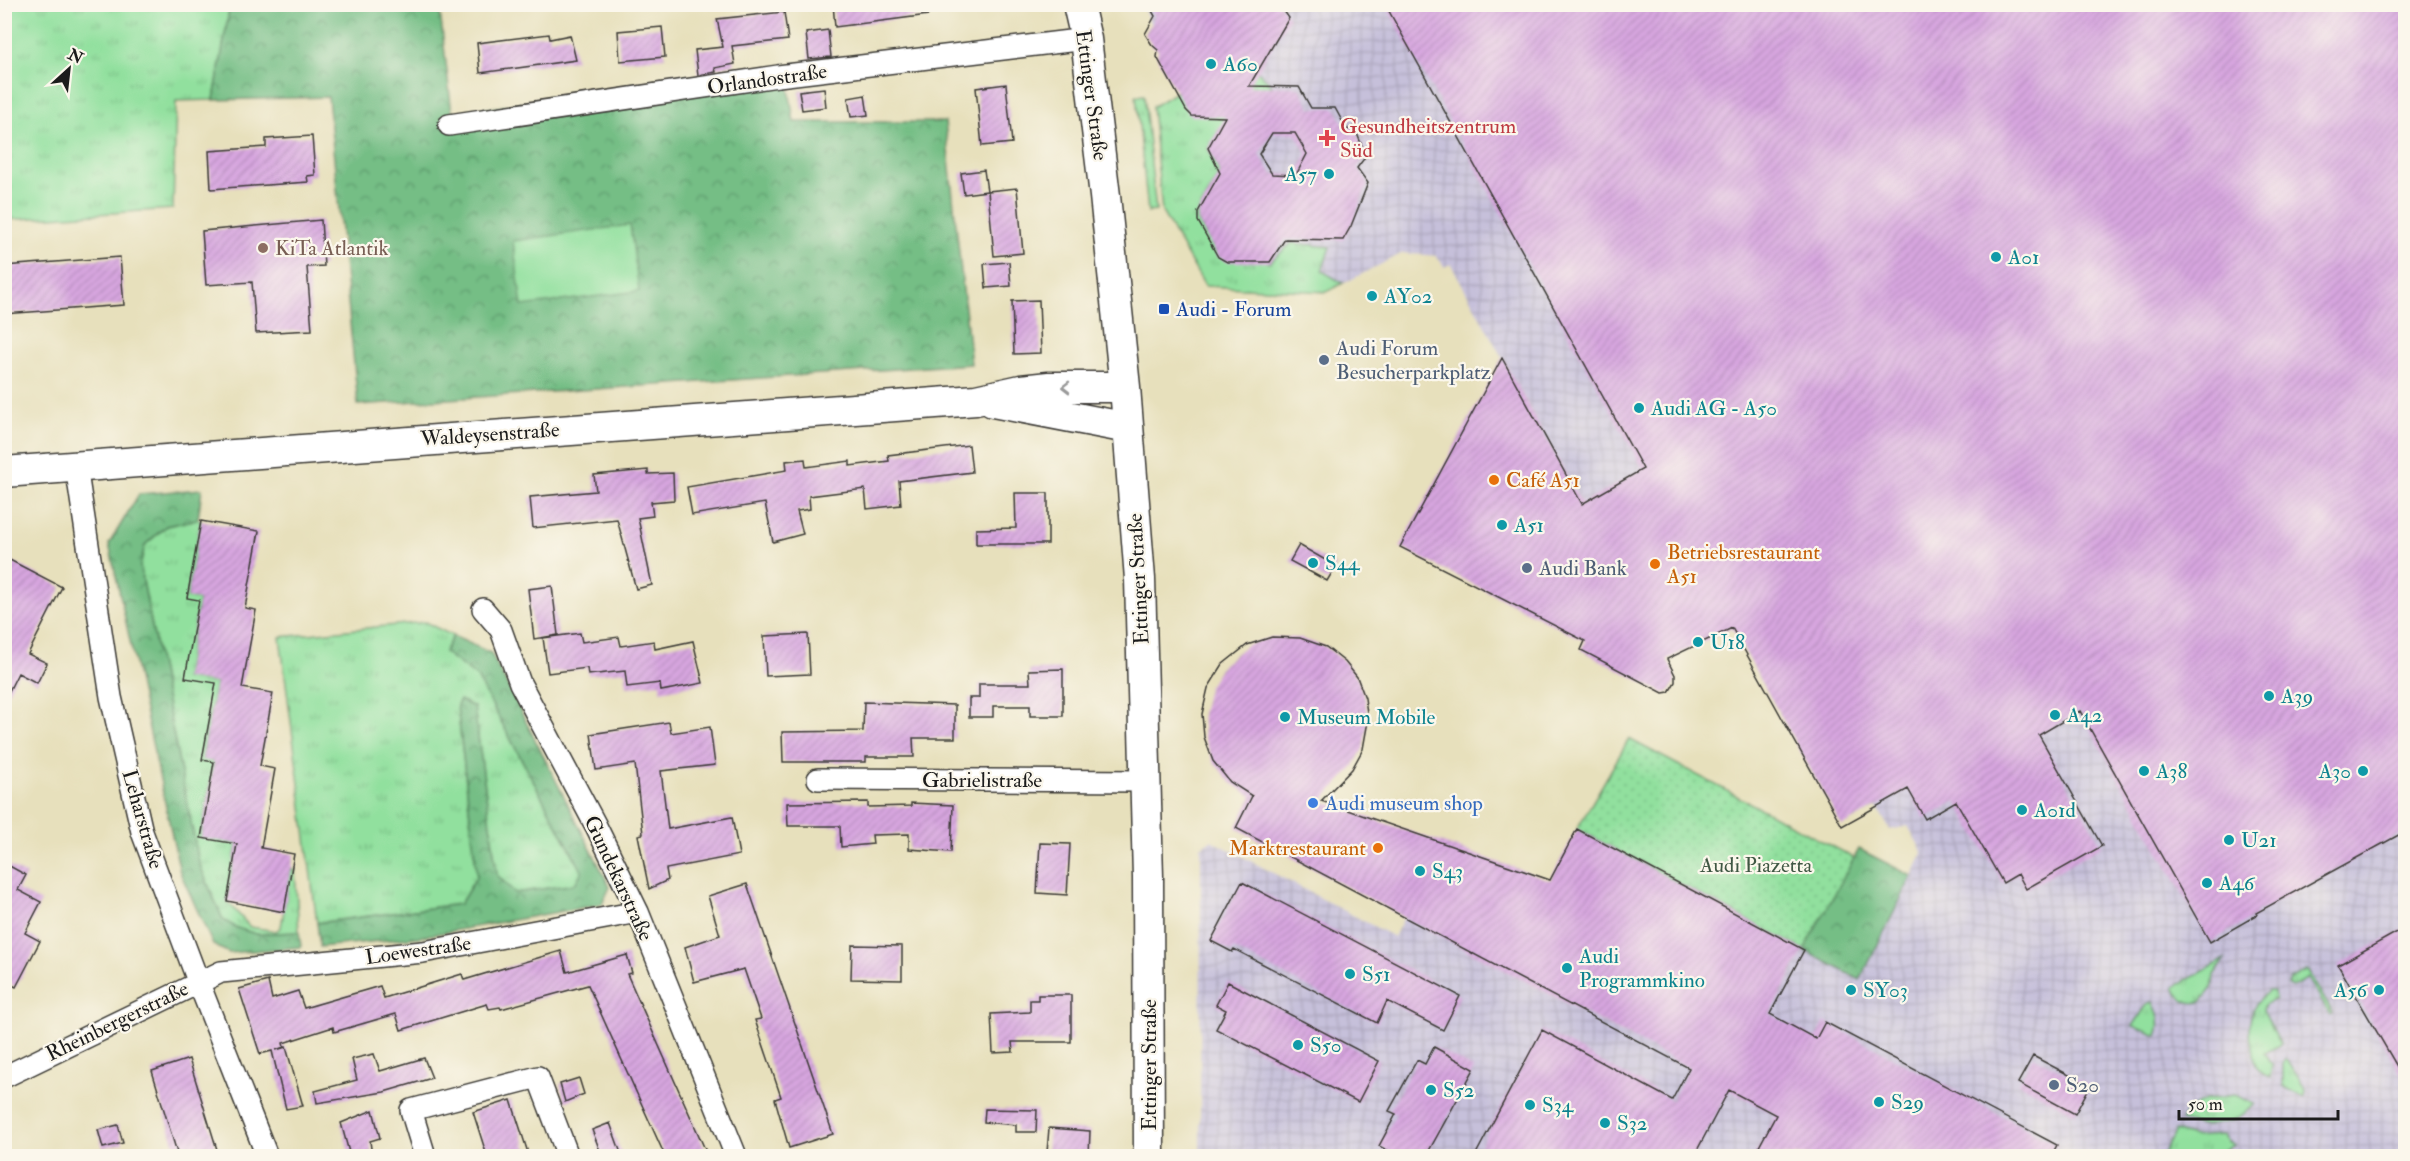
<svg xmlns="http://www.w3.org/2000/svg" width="2410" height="1161" viewBox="0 0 2410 1161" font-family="'IM FELL Double Pica',serif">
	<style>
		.industrial { fill: url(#industrial-grid) }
		.grass { fill: url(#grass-tufts); stroke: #567e5d; stroke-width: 1.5 }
		.forest { fill: url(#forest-crowns); stroke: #486d50; stroke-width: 1.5 }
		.park { fill: url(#park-dots); stroke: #567e5d; stroke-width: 1.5 }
		.pitch { fill: #91e09e; stroke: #567e5d; stroke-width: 1.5 }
		.building { fill: url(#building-hatch); fill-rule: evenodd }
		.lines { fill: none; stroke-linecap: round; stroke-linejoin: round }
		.street-casing { stroke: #3a3934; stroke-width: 24 }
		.secondary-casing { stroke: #3a3934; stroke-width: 33 }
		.street { stroke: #fff; stroke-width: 21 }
		.secondary { stroke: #fff; stroke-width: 30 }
		.oneway { stroke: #999 }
		.culture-dot { fill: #0f9aa8; stroke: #fbf7ec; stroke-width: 2 }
		.health-dot { fill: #e0444e; stroke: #fbf7ec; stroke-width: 2 }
		.education-dot { fill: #8d6e63; stroke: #fbf7ec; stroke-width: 2 }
		.transit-dot { fill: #1a4fb4; stroke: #fbf7ec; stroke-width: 2 }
		.service-dot { fill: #5c6f8a; stroke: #fbf7ec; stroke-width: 2 }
		.food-dot { fill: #e8710a; stroke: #fbf7ec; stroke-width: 2 }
		.shop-dot { fill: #3f7fe0; stroke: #fbf7ec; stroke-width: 2 }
		.labels { text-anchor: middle; stroke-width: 4.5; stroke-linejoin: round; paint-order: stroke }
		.culture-label { font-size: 21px; fill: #0d838f; stroke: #fbf7ec; text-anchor: start }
		.street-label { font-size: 21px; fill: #1c1c1c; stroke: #fbf7ec }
		.health-label { font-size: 21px; fill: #be3a42; stroke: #fbf7ec; text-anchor: start }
		.education-label { font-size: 21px; fill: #785e54; stroke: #fbf7ec; text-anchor: start }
		.transit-label { font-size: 21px; fill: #164399; stroke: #fbf7ec; text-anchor: start }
		.service-label { font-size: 21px; fill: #4e5e75; stroke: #fbf7ec; text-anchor: start }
		.food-label { font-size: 21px; fill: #c56008; stroke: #fbf7ec; text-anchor: start }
		.shop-label { font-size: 21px; fill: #366cbe; stroke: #fbf7ec; text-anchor: start }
		.park-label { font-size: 21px; fill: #3f5743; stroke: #fbf7ec }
	</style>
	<defs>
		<pattern id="industrial-grid" width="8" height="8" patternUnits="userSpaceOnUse" patternTransform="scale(1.5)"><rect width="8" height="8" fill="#c6c0da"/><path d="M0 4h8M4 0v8" fill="none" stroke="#aaa4ba"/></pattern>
		<pattern id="grass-tufts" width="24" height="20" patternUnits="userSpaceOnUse" patternTransform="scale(1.5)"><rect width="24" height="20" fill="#91e09e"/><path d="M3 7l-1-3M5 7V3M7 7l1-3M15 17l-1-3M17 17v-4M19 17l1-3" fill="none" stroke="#7cc088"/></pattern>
		<pattern id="forest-crowns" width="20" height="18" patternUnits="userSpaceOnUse" patternTransform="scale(1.5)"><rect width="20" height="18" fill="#74be85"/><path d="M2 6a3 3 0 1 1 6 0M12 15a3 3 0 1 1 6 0" fill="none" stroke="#5e9a6c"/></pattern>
		<pattern id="park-dots" width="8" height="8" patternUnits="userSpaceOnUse" patternTransform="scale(1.5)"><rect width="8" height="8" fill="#91e09e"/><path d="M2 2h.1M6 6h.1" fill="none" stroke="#7cc088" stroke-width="1.8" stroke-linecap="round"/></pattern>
		<pattern id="building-hatch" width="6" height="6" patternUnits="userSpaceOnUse" patternTransform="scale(1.5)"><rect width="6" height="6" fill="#d7a6df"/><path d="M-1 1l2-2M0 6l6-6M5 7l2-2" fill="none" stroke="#b88ebf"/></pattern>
	</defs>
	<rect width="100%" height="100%" fill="#fbf7ec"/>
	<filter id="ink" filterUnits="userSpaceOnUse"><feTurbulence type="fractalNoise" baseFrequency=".0167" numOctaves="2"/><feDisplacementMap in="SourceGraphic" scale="12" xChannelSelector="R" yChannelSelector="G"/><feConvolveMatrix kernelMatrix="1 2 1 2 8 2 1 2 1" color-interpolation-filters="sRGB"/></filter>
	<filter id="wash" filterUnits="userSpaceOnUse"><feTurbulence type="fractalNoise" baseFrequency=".008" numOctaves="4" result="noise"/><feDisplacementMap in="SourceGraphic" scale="24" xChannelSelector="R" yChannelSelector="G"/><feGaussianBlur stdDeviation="1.35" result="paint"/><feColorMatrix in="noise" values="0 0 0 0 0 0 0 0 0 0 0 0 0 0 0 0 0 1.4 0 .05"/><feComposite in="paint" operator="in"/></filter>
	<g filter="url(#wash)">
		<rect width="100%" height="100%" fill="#e7e0bc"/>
		<path class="industrial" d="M1142,5H2405V1156H1200L1201,847L1211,840L1394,937L1404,917L1630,1037L1632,1034L1652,1048L1750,1101L1745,1061L1804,950L1860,980L1923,853L1908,826L1890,830L1877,807L1842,826L1732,628L1667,659L1643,469L1582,504L1451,264L1444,267L1437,256L1403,253L1327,292L1205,286L1162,212L1192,116Z"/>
		<path class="grass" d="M5,4L230,5L214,100L176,101L173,209L5,220Z
			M1258,71L1272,86L1257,111L1208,148L1220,173L1198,212V221L1218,256L1270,262L1292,243L1330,247L1322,271L1343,283L1327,292L1205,286L1162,212L1152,107L1176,92Z
			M1144,95L1156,211L1148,212L1136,96Z
			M198,519L201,521L187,598L199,600L185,678L216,683L202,759L214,762L201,837L237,844L227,901L250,927L276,931L281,927L291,870H295L299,932L256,934L237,928L223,920L199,863L140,566L145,545L167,526Z
			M425,622L453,636L444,652L477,677L582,871L575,884L515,893L497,875L474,707L460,700L457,705L477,876L460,904L317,923L280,637Z
			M2226,959L2214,975L2212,988L2201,1002C2187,1005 2180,999 2174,987Z
			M2307,970L2333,1013L2330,1015L2308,978L2293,987L2288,985L2290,979Z
			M2269,991H2274L2275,999L2265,1004L2263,1010L2281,1044L2265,1053L2272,1065L2270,1077C2254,1069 2254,1062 2252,1047C2248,1024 2248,1005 2269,991Z
			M2152,1001C2159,1012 2162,1024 2157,1036L2133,1026L2146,1006Z
			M2286,1058L2306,1090L2305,1096H2301L2283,1086V1064Z
			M2235,1095L2255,1104C2237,1125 2206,1129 2180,1121C2191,1099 2214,1098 2235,1095Z
			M2175,1131L2193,1137L2223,1135L2227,1141L2234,1145L2213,1156H2162Z"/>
		<path class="forest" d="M439,4L452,113L786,69L794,122H945L971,364L358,405L328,97L214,100L230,5Z
			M202,489L198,519L166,526L145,545L140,566L199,863L223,920L237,928L256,934L299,932L301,947L229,953L213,945L180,872L109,544L139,494Z
			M453,636L491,653L610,887L602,904L419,937L320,947L317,923L460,904L477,876L457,705L460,700L474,707L497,875L515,893L575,884L582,871L477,677L444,652Z
			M1859,849L1912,876L1860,980L1804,950Z"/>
		<path class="park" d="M1629,739L1854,858L1804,950L1577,829Z"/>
		<path class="pitch" d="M630,225L639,291L522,306L513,241Z"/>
		<g id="blocks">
			<path class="building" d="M833,4H928V15L835,27Z
				M1148,4H1279L1289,18L1249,86L1299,87L1311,108H1335L1347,130L1354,126L1366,156L1357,168L1368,183L1351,226L1343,240L1285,239L1270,262H1227L1218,257L1198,221V212L1220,173L1208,148L1225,117L1192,116L1186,110L1157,57L1158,50L1152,45L1145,34L1155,16ZM1272,133H1295L1307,154L1296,175L1272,174L1259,154Z
				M1385,4H2406V831L2256,913L2257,915L2210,942L2080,711L2039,735L2102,846L2026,889L2018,874L2003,883L1956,801L1925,819L1908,789L1842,826L1732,628L1667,659L1675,675V682L1669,692L1663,693L1581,650L1585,641L1400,547L1502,358L1582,504L1643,469Z
				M784,12L788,40L732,46L735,64L715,68L716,72L698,75L695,50L723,47L717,19Z
				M662,27L665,57L620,61L618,31Z
				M828,30L831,57L809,59L806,33Z
				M549,34L550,39L570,35L576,60L480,73L477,43Z
				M1006,84L1012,143L982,146L976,88Z
				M824,88L826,107L802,110L799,91Z
				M865,95L868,115L851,117L848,98Z
				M312,136L315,175L307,176L308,182L211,189L209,151L266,147V139Z
				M984,170L987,191L964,194L961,173Z
				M1017,188L1023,253L994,256L988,191Z
				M321,220L324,266L307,267L312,330L256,333L252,282L206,285L202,231Z
				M120,257L124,305L4,314V266Z
				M1009,262L1011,286L986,288L984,264Z
				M1039,300L1041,353L1014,354L1012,301Z
				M969,445L972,472L899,481L901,505L867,509L865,489L809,496L810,509L797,511L803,534L773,542L765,503L692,515L687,487L787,470L786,461L805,459L806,467L850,461V466L889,461L888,455Z
				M648,470V474L673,473L674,500L651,502L653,516L638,518L652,585L636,589L617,519L533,528L530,497L596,491L594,475Z
				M1015,493H1048V544H976V529L1016,528Z
				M201,521L259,531L245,608L256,610L242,688L273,693L260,766L275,769L261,848L294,854L284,912L227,901L237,844L201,838L214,762L202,760L216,683L185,678L199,600L187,598Z
				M1299,545L1336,566L1327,581L1290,561Z
				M4,557L62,587L28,654L47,663L37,683L18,673L4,701Z
				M552,586L558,635L534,639L528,589Z
				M580,633L582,642L619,637L621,646L654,641L655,649L693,641L703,683L661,691L660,683L627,687L625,671L588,675L587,668L548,673L543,638Z
				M808,634L810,674L766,676L764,636Z
				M1272,637L1300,638L1326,647L1345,662L1357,677L1365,698L1368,721L1363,749L1352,769L1321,801L1550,880L1577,829L1804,950L1770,1014L1816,1039L1825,1022L2057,1145L2051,1156H1754L1776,1115L1729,1090L1694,1156H1475L1542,1030L1672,1100L1689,1068L1236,828L1252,796L1230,782L1213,761L1204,737L1202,714L1208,688L1223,664L1247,645Z
				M1063,669V716H1030V706H993V717H969V698H979V684H1030L1029,670Z
				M864,702L955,705V738H913L914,757H866V762H783L782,732L863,731Z
				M669,722L671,733L710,727L715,765L661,771L668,829L732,817L739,855L666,869L668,880L649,889L638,835L643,834L635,764L596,770L591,734Z
				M868,802V807L911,806V803L953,805L951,852L909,849V834L872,835L873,844L841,847L840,826H788L787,803Z
				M1040,843L1070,844L1067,895L1037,893Z
				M4,863L26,875L18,890L41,902L25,933L40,941L16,987L4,981Z
				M1242,882L1460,996L1443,1030L1387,1001L1377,1023L1234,949L1232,952L1211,941Z
				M747,884L833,1134L789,1148L775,1099L781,1097L755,1020L761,1019L744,969L694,982L685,947L720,935L708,896Z
				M2406,927V1082L2338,965Z
				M852,945L902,946V980L851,979Z
				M561,951L567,972L627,955L632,973L627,974L708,1156H665L588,985L501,1009L500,1007L489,1009L487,1004L401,1030L396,1014L334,1032L333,1027L283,1043L284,1047L276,1050L286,1047L303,1106L286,1109L272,1051L260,1054L239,989L268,981L272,999L298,991L304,1008L380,986L384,998L462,974L464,980Z
				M1228,982L1379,1061L1358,1102L1216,1029L1226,1010L1216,1005Z
				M1038,995H1071V1042H1012L1013,1052L993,1053L991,1014L1030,1012V1000H1038Z
				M1434,1047L1474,1069L1426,1156H1398L1379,1146L1396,1114L1389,1111L1417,1060L1425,1064Z
				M374,1054L380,1071L424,1058L432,1078L384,1092L317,1103L315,1091L357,1080L352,1059Z
				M2033,1056L2090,1086L2075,1114L2018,1083Z
				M189,1059L219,1156H178L152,1071Z
				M579,1078L584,1094L565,1102L560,1084Z
				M511,1100L529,1156H487L473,1112Z
				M985,1109L1037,1110L1036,1132H1016V1125L984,1122Z
				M373,1110L380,1138L370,1141L372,1156H350L341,1123Z
				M610,1123L622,1156H602L592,1130Z
				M118,1125L123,1143L103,1148L98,1130Z
				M1049,1128L1090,1131L1089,1155L1047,1152Z"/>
		</g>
	</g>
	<g filter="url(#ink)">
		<use href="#blocks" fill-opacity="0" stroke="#3a3934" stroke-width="1.5"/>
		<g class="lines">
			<g class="street-casing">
				<path id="street" d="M449,125L778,76L1086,39
					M76,466L111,697L142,832L198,981L267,1156
					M483,609L501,630L520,683L596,826L638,912L736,1156
					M818,779L1146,781
					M4,1077L221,972L423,952L638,912
					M425,1156L411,1110L538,1077L568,1156"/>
			</g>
			<g class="secondary-casing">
				<path id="secondary" d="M1078,4L1086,39L1105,196L1125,387L1140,579L1148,877L1149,1156
					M993,402L1128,428
					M4,472L976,400L1021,390L1049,387H1125"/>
			</g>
			<use href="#street" class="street"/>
			<use href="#secondary" class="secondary"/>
		</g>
		<defs><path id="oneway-chevron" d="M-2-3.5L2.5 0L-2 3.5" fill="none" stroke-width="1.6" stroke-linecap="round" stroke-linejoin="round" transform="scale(1.5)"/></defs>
		<use class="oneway" href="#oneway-chevron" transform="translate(1066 387) rotate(-180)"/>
	</g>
	<g class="culture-dot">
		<circle cx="1211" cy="64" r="6"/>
		<circle cx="1329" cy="174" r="6"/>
		<circle cx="1996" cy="257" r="6"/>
		<circle cx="1372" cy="296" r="6"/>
		<circle cx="1639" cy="408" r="6"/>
		<circle cx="1502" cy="525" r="6"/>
		<circle cx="1313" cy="563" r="6"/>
		<circle cx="1698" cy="642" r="6"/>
		<circle cx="2269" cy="696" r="6"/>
		<circle cx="2055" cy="715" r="6"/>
		<circle cx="1285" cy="717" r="6"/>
		<circle cx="2144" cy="771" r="6"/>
		<circle cx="2363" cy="771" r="6"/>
		<circle cx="2022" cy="810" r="6"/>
		<circle cx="2229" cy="840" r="6"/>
		<circle cx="1420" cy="871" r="6"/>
		<circle cx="2207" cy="883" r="6"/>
		<circle cx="1567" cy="968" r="6"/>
		<circle cx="1350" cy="974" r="6"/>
		<circle cx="1851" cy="990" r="6"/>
		<circle cx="2379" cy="990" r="6"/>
		<circle cx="1298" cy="1045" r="6"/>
		<circle cx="1431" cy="1090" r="6"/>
		<circle cx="1879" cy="1102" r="6"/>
		<circle cx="1530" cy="1105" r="6"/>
		<circle cx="1605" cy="1123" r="6"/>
	</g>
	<path class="health-dot" d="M1324 129h6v6h6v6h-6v6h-6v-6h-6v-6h6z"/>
	<circle class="education-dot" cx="263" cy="248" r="6"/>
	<rect class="transit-dot" x="1158" y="303" width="12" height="12" rx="3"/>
	<g class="service-dot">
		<circle cx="1324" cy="360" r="6"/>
		<circle cx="1527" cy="568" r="6"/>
		<circle cx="2054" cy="1085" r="6"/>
	</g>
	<g class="food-dot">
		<circle cx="1494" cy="480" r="6"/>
		<circle cx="1655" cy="564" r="6"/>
		<circle cx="1378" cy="848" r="6"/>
	</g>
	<circle class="shop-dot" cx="1313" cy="803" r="6"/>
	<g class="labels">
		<g class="culture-label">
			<text x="1223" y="71">A60</text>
			<text x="1317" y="181" text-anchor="end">A57</text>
			<text x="2008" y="264">A01</text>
			<text x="1384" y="303">AY02</text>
			<text x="1651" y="415">Audi AG - A50</text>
			<text x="1514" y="532">A51</text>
			<text x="1325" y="570">S44</text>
			<text x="1710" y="649">U18</text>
			<text x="2281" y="703">A39</text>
			<text x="2067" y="722">A42</text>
			<text x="1297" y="724">Museum Mobile</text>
			<text x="2156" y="778">A38</text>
			<text x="2351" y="778" text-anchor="end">A30</text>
			<text x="2034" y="817">A01d</text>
			<text x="2241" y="847">U21</text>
			<text x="1432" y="878">S43</text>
			<text x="2219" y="890">A46</text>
			<text x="1579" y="963">Audi<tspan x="1579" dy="24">Programmkino</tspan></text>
			<text x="1362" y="981">S51</text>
			<text x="1863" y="997">SY03</text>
			<text x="2367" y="997" text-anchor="end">A56</text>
			<text x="1310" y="1052">S50</text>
			<text x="1443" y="1097">S52</text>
			<text x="1891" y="1109">S29</text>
			<text x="1542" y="1112">S34</text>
			<text x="1617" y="1130">S32</text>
		</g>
		<g class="street-label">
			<text transform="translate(767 79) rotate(-8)" y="7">Orlandostraße</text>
			<text transform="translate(1092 95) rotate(82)" y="7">Ettinger Straße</text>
			<text transform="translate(490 434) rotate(-4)" y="7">Waldeysenstraße</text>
			<text transform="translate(1138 579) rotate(-93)" y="7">Ettinger Straße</text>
			<text x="982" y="787">Gabrielistraße</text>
			<text transform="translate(143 819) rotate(74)" y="7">Leharstraße</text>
			<text transform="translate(619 878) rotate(65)" y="7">Gundekarstraße</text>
			<text transform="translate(418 950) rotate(-8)" y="7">Loewestraße</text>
			<text transform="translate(117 1021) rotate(-26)" y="7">Rheinbergerstraße</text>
			<text transform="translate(1149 1065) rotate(-90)" y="7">Ettinger Straße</text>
		</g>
		<g class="health-label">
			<text x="1340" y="133">Gesundheitszentrum<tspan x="1340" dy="24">Süd</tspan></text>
		</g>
		<g class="education-label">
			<text x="275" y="255">KiTa Atlantik</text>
		</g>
		<g class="transit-label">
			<text x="1176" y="316">Audi - Forum</text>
		</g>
		<g class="service-label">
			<text x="1336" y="355">Audi Forum<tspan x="1336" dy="24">Besucherparkplatz</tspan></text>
			<text x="1539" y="575">Audi Bank</text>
			<text x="2066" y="1092">S20</text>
		</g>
		<g class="food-label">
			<text x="1506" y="487">Café A51</text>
			<text x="1667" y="559">Betriebsrestaurant<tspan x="1667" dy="24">A51</tspan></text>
			<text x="1366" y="855" text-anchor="end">Marktrestaurant</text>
		</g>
		<g class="shop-label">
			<text x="1325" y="810">Audi museum shop</text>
		</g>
		<g class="park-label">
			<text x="1756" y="872">Audi Piazetta</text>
		</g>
	</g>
	<rect width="2410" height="1161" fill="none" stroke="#fbf7ec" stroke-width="24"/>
	<g transform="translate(69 69) rotate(27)" stroke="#fbf7ec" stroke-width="4.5" paint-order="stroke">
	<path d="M0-4.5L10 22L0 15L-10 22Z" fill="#1c1c1c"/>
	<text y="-9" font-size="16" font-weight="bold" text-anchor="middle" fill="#1c1c1c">N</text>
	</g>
	<path d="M2179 1110v9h159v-9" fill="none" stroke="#1c1c1c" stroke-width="3"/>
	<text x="2188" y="1110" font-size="18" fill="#1c1c1c" stroke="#fbf7ec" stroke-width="4.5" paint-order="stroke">50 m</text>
</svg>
